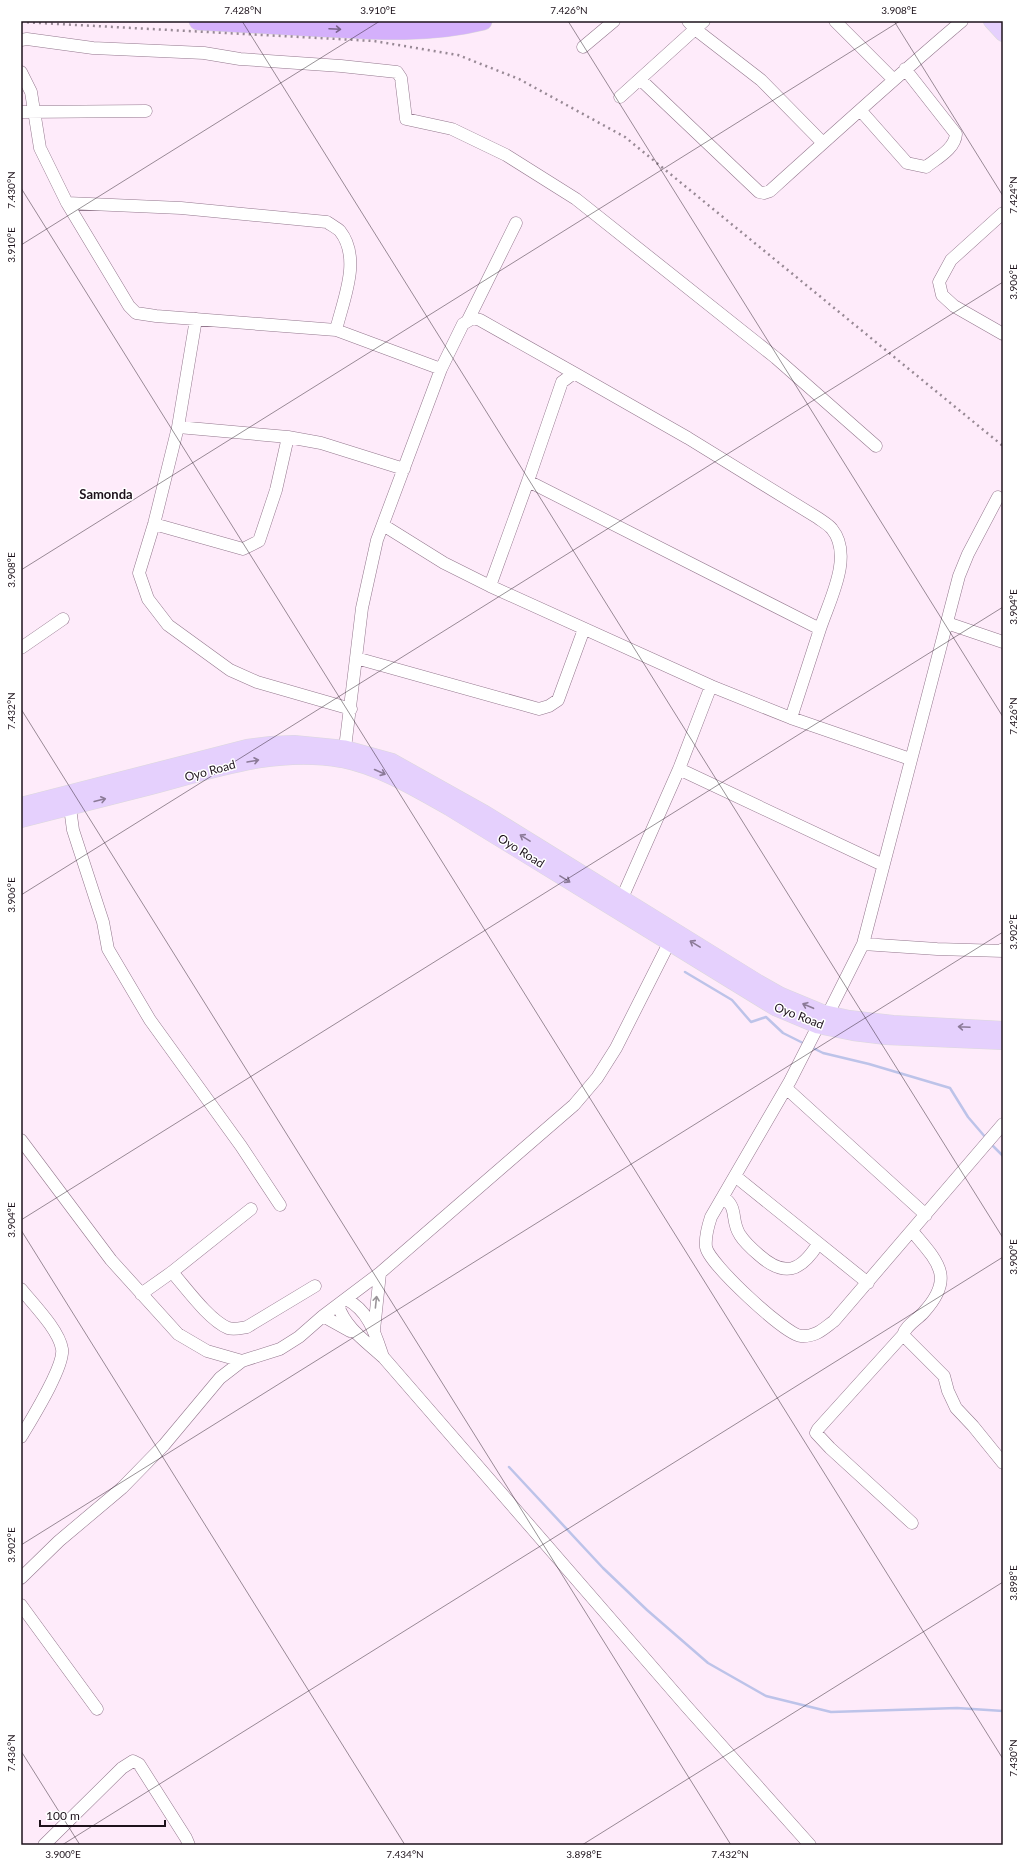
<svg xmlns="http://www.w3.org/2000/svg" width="1024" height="1866" viewBox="0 0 1024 1866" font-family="Lato,sans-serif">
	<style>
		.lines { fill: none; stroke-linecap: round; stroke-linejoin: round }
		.stream { stroke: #bdc3e9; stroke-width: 2.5 }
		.minor-casing { stroke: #93778d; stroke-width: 13 }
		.major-casing { stroke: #dbd9db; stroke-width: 16 }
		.highway-casing { stroke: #dbd9db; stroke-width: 19 }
		.minor { stroke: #fff; stroke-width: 12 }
		.major { stroke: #e5d0fd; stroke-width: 15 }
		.highway { stroke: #d4b0fb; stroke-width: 18 }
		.rail { stroke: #988995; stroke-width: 2.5; stroke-dasharray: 2 4; stroke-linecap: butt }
		.oneway { stroke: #78618b }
		.oneway2 { stroke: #8b7a97 }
		.oneway3 { stroke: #999498 }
		.ticks { fill: none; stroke: #1d121b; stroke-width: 1; stroke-opacity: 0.45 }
		.labels { text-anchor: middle; stroke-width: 3; stroke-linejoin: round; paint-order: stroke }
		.street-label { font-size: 12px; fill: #1d121b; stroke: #fff }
		.neighbourhood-label { font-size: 13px; font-weight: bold; fill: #1d121b; stroke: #fff }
		.neatline { fill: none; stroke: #1d121b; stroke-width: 1.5 }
		.ticks-label { font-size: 10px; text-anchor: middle; fill: #1d121b }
	</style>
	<rect width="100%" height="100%" fill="#feebfa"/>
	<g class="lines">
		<path class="stream" d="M685,972L732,1000L751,1022L766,1017L783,1033L805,1044
			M811,1047L823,1053L869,1064L950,1088L968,1117L986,1138
			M990,1143L1003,1156
			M509,1467L603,1568L647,1610L708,1663L766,1696L831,1712L957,1708L1003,1711"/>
		<g class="minor-casing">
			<path id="minor" d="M688,21L695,29L761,80L823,143
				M835,21L893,79
				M21,40L27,39L93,48L204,53L240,59L341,66L397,72L401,78L406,119L452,129L506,155L576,199L776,358L876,446
				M583,47L614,21
				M21,72L31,92L40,148L67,203L129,306L136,313L156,316L336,330L441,369
				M641,80L759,192L764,193L770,191C833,134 897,76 962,21
				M620,97L704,21
				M861,111L907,163L926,167C937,158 955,149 956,134L905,69
				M21,112L146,111
				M67,203L181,208L327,222C331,225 337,228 340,231C362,259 343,300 336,330
				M1003,213L951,260L939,282L942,295L954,306L1003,334
				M196,319L178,427L154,524L139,573L148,599L168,625L230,670L257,682L351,709
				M468,320L516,223
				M288,437L321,443L404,469
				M528,481L562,382L574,373L688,438L818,518C822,521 829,525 832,529C854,556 829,601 820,629
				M154,524L243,549L259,541L276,490L288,437L178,427
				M383,525L444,563L490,586
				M947,623L1003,642
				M21,648L63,619
				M356,658L362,608L377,540L441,369L463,324L473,318L480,320L574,373
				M711,686L490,586L528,481L820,629L791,718
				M345,748L356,658L539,709L549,706L558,700L584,629
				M679,769L711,686L791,718L910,759
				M70,808L73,830L103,922L108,949L150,1020L241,1146L280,1205
				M622,898L679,769L883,865
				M863,944L959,576L968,554L998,497
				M828,1014L863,944L937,949L1003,951V949
				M818,1026L790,1081L711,1217C708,1226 705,1238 706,1247C709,1264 786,1335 801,1336C816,1337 823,1329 834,1321L1003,1124
				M786,1088L926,1215
				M21,1140L111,1260L178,1334L207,1351L242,1361
				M735,1176L868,1283
				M723,1197C739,1208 730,1220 740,1235C745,1243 752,1249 759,1255C785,1278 801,1271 818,1244
				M912,1231C937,1261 956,1277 924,1312C917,1320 906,1325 903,1335L944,1376L948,1391L956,1408L973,1426L1003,1463
				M172,1272C186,1288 209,1320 228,1328C234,1330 241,1328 247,1327L315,1286
				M21,1289C33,1304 59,1330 62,1349C65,1366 31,1420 21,1437
				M141,1294L172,1272L251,1209
				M346,1299C369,1311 375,1333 383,1357
				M338,1305C345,1328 367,1342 384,1358L687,1707L810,1845
				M323,1316L350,1331
				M374,1330L380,1273
				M903,1335L818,1429L816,1433L830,1448L912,1523
				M21,1578L59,1541L122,1488L164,1445L220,1378L242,1361L280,1349L299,1337L323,1316L380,1273L574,1105L597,1078L616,1048L669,943
				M21,1605L97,1709
				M44,1845L122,1768L133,1761L139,1764L186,1838L189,1845"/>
		</g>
		<g class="major-casing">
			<path id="major" d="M991,21L1003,34
				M21,805L247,747L271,744L294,743L345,748L392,761L485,813L758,982L781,995L822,1012L849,1018L893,1023L1003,1029
				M21,820C63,809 105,799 147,788C212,771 274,748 342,760C381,768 415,789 449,808L775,1008L818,1026L853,1033L886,1037L1003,1042"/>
		</g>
		<g class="highway-casing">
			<path id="highway" d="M198,21C240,23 283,26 326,28C379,31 431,34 483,21"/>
		</g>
		<use href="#minor" class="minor"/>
		<use href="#major" class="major"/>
		<use href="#highway" class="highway"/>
		<path class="rail" d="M21,22L374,41L458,55L519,79L625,137L1003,446"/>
	</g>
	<defs><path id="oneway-shaft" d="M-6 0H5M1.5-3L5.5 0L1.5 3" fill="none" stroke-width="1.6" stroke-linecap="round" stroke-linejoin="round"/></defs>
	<use class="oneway" href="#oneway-shaft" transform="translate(335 29) rotate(3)"/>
	<g class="oneway2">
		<use href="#oneway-shaft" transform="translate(253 761) rotate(-10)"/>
		<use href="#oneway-shaft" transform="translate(380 772) rotate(24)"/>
		<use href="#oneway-shaft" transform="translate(100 800) rotate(-14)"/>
		<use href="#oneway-shaft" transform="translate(525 838) rotate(-148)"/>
		<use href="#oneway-shaft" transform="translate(565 879) rotate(32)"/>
		<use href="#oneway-shaft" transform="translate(695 944) rotate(-149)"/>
		<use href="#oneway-shaft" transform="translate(808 1006) rotate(-157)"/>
		<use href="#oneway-shaft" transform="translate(964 1027) rotate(-177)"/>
	</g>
	<use class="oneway3" href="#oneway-shaft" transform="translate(376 1302) rotate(-84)"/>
	<path class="ticks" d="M242,21L1003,1238M568,21L1003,717M894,21L1003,196M21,188L1003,1759M21,245L380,21M21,570L900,21M21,709L731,1845M21,895L1003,282M21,1220L1003,607M21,1230L405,1845M21,1545L1003,932M21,1751L80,1845M62,1845L1003,1257M582,1845L1003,1582"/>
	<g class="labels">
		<g class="street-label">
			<text transform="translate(210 771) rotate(-15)" y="4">Oyo Road</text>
			<text transform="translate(521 851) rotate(32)" y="4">Oyo Road</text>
			<text transform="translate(799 1016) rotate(21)" y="4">Oyo Road</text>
		</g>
		<g class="neighbourhood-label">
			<text x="106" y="499">Samonda</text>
		</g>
	</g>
	<rect width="1024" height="1866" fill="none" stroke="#ffffff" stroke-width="44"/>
	<path d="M40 1820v6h125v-6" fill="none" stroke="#1d121b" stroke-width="2"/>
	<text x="46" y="1820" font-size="12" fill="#1d121b" stroke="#ffffff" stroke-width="3" paint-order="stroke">100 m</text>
	<rect x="22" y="22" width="980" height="1822" class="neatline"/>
	<g class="ticks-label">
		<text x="243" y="14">7.428°N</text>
		<text x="378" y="14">3.910°E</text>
		<text x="569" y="14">7.426°N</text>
		<text x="899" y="14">3.908°E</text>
		<text transform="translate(11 190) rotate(-90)" y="4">7.430°N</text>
		<text transform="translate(1013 195) rotate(-90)" y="4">7.424°N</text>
		<text transform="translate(11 245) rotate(-90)" y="4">3.910°E</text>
		<text transform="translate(1013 282) rotate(-90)" y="4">3.906°E</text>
		<text transform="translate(11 570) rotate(-90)" y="4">3.908°E</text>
		<text transform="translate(1013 607) rotate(-90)" y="4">3.904°E</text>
		<text transform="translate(11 711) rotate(-90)" y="4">7.432°N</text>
		<text transform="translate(1013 716) rotate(-90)" y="4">7.426°N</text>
		<text transform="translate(11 895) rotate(-90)" y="4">3.906°E</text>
		<text transform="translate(1013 932) rotate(-90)" y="4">3.902°E</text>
		<text transform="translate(11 1220) rotate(-90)" y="4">3.904°E</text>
		<text transform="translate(1013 1257) rotate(-90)" y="4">3.900°E</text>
		<text transform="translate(11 1545) rotate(-90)" y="4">3.902°E</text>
		<text transform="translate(1013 1583) rotate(-90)" y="4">3.898°E</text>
		<text transform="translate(11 1753) rotate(-90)" y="4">7.436°N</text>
		<text transform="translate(1013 1758) rotate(-90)" y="4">7.430°N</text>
		<text x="63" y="1858">3.900°E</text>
		<text x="405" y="1858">7.434°N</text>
		<text x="584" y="1858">3.898°E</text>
		<text x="730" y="1858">7.432°N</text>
	</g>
</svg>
